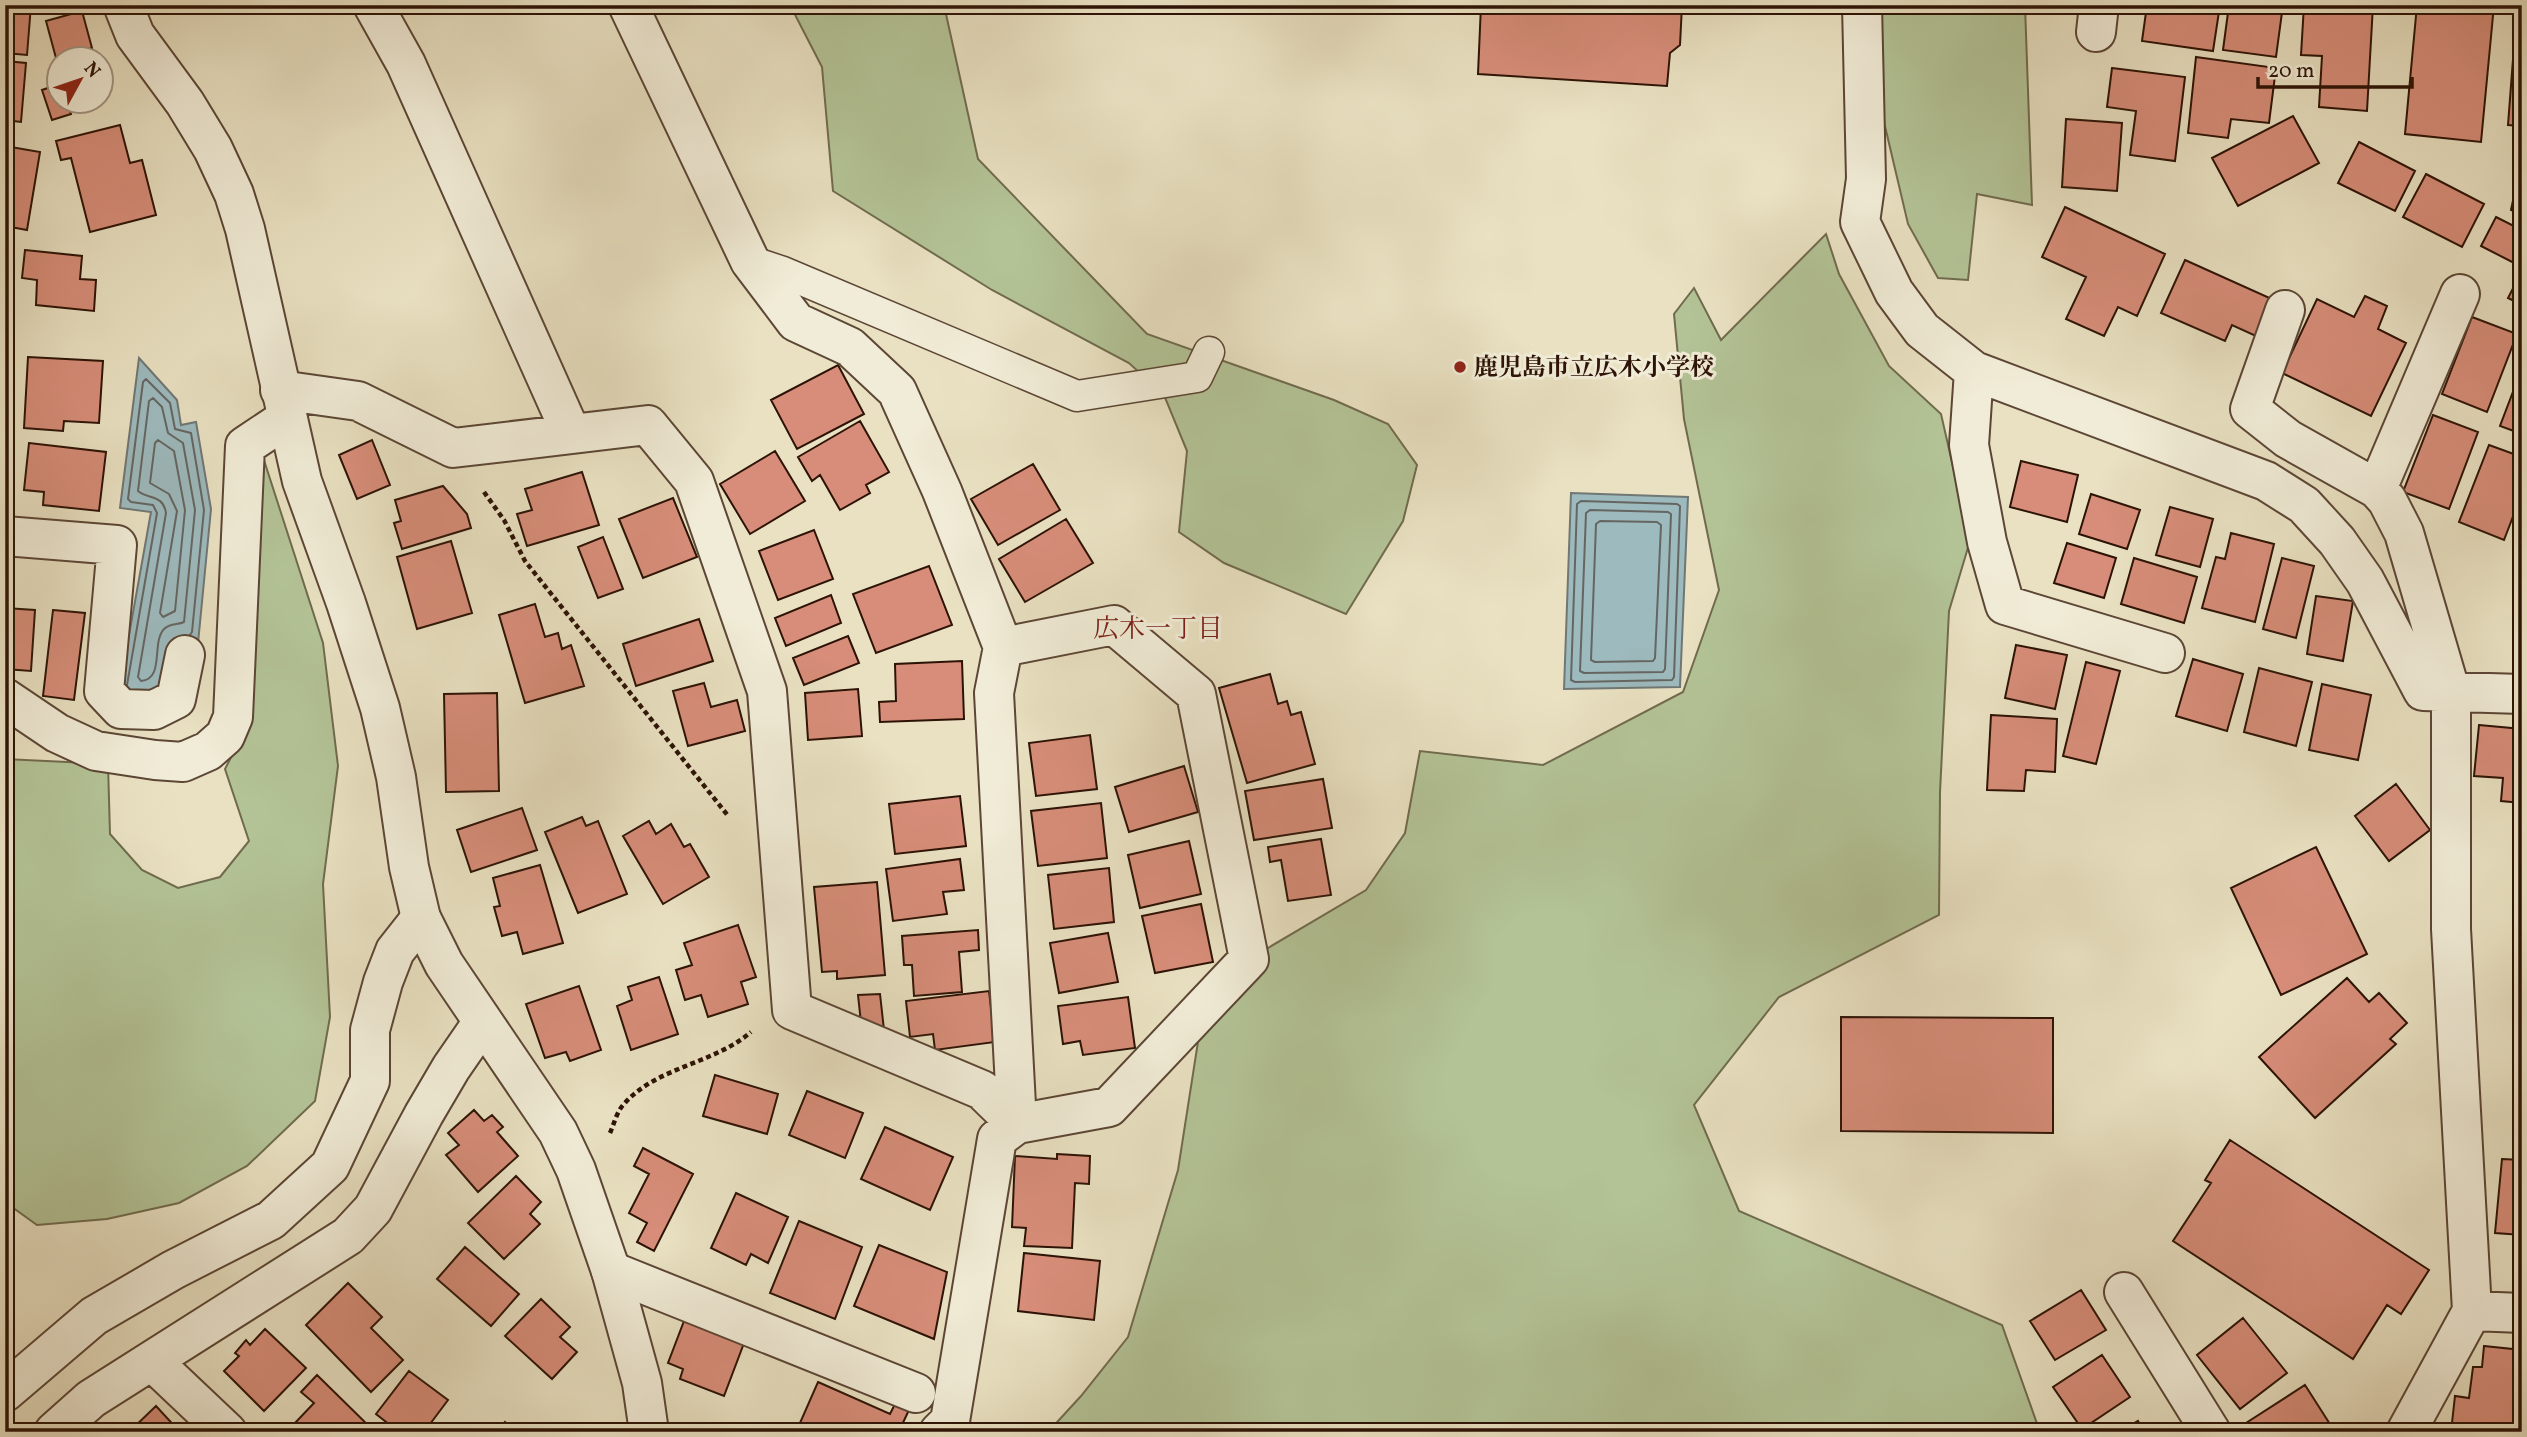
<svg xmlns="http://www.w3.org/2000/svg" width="2527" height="1437" viewBox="0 0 2527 1437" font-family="Vollkorn,'Noto Serif JP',serif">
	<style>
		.green { fill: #b3c396; stroke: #706b4e; stroke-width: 2 }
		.water { fill: #9dbabe; stroke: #707774; stroke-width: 2 }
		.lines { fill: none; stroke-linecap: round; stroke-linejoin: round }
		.shore { stroke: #656662; stroke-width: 2 }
		.building { fill: #d78d79; stroke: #2d1306; stroke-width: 2 }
		.service-casing { stroke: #5c4635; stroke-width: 33 }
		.minor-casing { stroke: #5c4635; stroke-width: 42 }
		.tertiary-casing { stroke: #5c4635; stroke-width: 42 }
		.path { stroke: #2d1306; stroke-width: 4.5; stroke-dasharray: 5 3.5; stroke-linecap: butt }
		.service { stroke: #f1ecd7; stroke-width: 30 }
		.minor { stroke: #f1ecd7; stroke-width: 38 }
		.tertiary { stroke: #f1ecd7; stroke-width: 38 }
		.poi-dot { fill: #8f2418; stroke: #f1ecd7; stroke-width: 2.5 }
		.labels { text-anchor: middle; stroke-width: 6; stroke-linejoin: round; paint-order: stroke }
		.poi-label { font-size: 24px; font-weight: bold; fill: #2d1306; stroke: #f1ecd7; text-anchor: start }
		.neighbourhood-label { font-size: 26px; fill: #7a1f14; stroke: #f1ecd7 }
	</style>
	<rect width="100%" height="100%" fill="#e9e1c2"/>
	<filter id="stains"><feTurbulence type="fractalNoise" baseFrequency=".00286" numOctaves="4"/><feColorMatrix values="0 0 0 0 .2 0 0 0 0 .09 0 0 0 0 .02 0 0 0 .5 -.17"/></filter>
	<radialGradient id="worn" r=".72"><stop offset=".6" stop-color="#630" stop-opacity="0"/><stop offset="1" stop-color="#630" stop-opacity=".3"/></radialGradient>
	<path class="green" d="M790,5H944L978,159L1147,334L1334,400L1388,424L1417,465L1403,521L1346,614L1224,563L1179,532L1187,451L1164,395L1129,363L992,290L833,191L822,67Z
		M1876,5H2025L2032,205L1977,194L1968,280L1938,278L1908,224L1884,122Z
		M1826,234L1839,274L1889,366L1941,414L1970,541L1949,611L1940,792L1939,915L1779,997L1694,1105L1739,1211L2002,1325L2040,1432H1048L1081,1396L1128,1337L1178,1170L1207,984L1366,890L1405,833L1420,751L1543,765L1683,692L1719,590L1684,419L1674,314L1694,288L1721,340Z
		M262,454L323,643L338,766L323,884L330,1017L315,1101L247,1166L179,1203L107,1219L37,1225L5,1202V759L108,764L110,834L142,870L178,888L220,877L249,841L225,769L243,734Z"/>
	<path class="water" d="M139,358L177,400L181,425L196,422L211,509L198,643L168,682L153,696L119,691L151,512L120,508Z
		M1571,493L1688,497L1680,687L1564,689Z"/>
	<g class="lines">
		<path class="shore" d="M153,398L162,407L168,433L183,443L195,510L184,622C178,625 170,623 164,629C151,643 165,679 141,681L138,677L166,513C163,494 149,500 138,491L149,401Z
			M158,440L174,451L185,510L175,611L163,617L160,613L177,511L169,494L150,483L155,443Z
			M1581,501L1677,504L1680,506L1674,677L1672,680L1575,682L1571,680L1577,504Z
			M1590,510L1668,512L1671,514L1665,669L1663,672L1584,673L1580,671L1586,513Z
			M1600,521L1657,522L1661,525L1655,658L1653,661L1595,662L1591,660L1596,524Z
			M127,685L157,513L153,505L131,502L128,499L143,382L146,379L170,403L175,429L191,433L204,510L192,632L190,635"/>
	</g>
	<path class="building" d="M5,5H31L27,55L5,53Z
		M1481,5H1682L1680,45L1670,53L1667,86L1478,74Z
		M2147,5H2220L2213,51L2142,41Z
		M2229,5H2283L2276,57L2223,50Z
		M2304,5H2373L2367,111L2319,107L2322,56L2301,55Z
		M2417,5H2494L2481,142L2405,134Z
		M82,11L92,48L56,58L46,21Z
		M2196,57L2276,68L2269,123L2231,119L2228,138L2188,133Z
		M2513,59L2522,60V126L2508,125Z
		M5,61L26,63L21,122L5,120Z
		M2112,68L2185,77L2175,161L2130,155L2136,111L2107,107Z
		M60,84V102H67L71,114L52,120L42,90Z
		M2293,116L2319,163L2238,206L2212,158Z
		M2066,119L2122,123L2117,191L2062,187Z
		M120,125L130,163L142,160L156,215L90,232L71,158L61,160L56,141Z
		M2359,142L2415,171L2395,211L2338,183Z
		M5,146L40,152L27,230L5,226Z
		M2520,168H2522V215L2511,210Z
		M2426,174L2484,204L2462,247L2403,217Z
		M2065,207L2165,254L2137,316L2118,307L2104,336L2066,319L2086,277L2042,257Z
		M2496,217L2522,230V267L2481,246Z
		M5,247L10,248L5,297Z
		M25,250L82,256L80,279L96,280L94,311L36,305L37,280L22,278Z
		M2185,260L2274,300L2258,337L2232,325L2225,341L2161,313Z
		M2522,271V305L2508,298Z
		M2365,296L2387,306L2378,329L2406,343L2371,416L2282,373L2317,299L2354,317Z
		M2472,317L2517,334L2487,412L2442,394Z
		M28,357L103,361L99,423L64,421L63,431L24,428Z
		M838,365L864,414L797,449L771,400Z
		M2522,368V434L2500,426Z
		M2433,415L2478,432L2449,509L2403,492Z
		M860,421L889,472L866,485L870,493L840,510L820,475L812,481L798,457Z
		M372,440L390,485L357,499L339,455Z
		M29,443L106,452L99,511L43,505L44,492L24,490Z
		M2489,445L2522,457V493L2504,540L2459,522Z
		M775,451L805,501L750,534L720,484Z
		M2021,461L2078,475L2067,522L2010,507Z
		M1033,464L1060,510L998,545L971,499Z
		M582,472L599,525L527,546L517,514L532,510L525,489Z
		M443,486L467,514L471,528L402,549L394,523L401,521L395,500Z
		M2091,494L2140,510L2127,549L2079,534Z
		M673,498L697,557L643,578L619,519Z
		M2170,507L2213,519L2200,567L2156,555Z
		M1066,519L1093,563L1025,602L999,559Z
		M814,530L833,579L778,600L759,551Z
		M2231,533L2274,544L2255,622L2202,608L2216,557L2225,559Z
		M603,537L623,589L598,598L578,547Z
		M451,541L472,613L417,629L397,557Z
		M2067,543L2116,558L2104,598L2054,583Z
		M2134,558L2197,577L2184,623L2121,604Z
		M2282,558L2314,566L2296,638L2263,629Z
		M929,566L952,625L876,653L853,594Z
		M831,595L841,623L786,646L775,618Z
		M2316,596L2353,601L2343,661L2307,654Z
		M535,604L545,637L558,633L562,649L571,645L584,686L525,703L499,615Z
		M5,608L35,610L31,671L5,669Z
		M53,610L85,613L74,700L43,696Z
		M699,619L713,661L636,686L623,644Z
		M848,636L859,663L804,685L793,658Z
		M2016,645L2067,655L2055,709L2005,698Z
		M2193,659L2243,674L2227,731L2176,716Z
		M962,661L964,719L880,722L879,702L896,701L895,664Z
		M2086,662L2120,671L2096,764L2063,756Z
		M2259,668L2312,682L2296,746L2244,732Z
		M1270,674L1278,704L1287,701L1291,715L1301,712L1315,764L1247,783L1219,688Z
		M704,683L711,707L737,700L745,731L688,746L673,691Z
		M2322,684L2371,695L2358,760L2309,750Z
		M858,689L862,736L808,740L805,693Z
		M497,693L499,791L446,792L444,694Z
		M1991,715L2057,719L2055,772L2026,770L2024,791L1987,790Z
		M2479,725L2522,729V803L2501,801L2503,778L2474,776Z
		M1090,735L1097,789L1036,796L1029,743Z
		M1184,766L1198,812L1129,832L1115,787Z
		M1323,779L1332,828L1254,840L1245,791Z
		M2396,784L2430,830L2389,861L2355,816Z
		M960,796L966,846L895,854L889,804Z
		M1101,803L1107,858L1038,866L1031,811Z
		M522,808L537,850L471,872L457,830Z
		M582,817L586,826L598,821L627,894L578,913L545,832Z
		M649,821L656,834L671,824L684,847L690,844L709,877L663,904L623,836Z
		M1321,839L1331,895L1288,901L1281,860L1270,862L1268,847Z
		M1189,841L1201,894L1140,908L1128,855Z
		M2316,847L2367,954L2281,995L2231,888Z
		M960,859L964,890L943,892L947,914L893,921L886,869Z
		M540,865L563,943L523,954L517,932L502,936L494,907L500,906L493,878Z
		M1109,868L1114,922L1054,929L1048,875Z
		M877,882L885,975L837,979V971L822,972L814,887Z
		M1201,904L1213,962L1155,973L1142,916Z
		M738,925L756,977L741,982L748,1004L708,1017L701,995L685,1000L676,970L692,965L684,943Z
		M978,930L979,950L959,952L962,992L914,996L912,965H904L902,936Z
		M1108,933L1118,982L1059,993L1050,943Z
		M659,977L678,1034L631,1050L617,1006L632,1000L628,987Z
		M2347,978L2369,1002L2379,993L2407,1023L2390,1039L2396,1044L2315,1118L2259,1057Z
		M579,986L601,1050L570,1061L566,1052L545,1058L526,1004Z
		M989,991L995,1042L935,1050L933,1034L910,1037L906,1001Z
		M880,994L884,1030L862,1032L858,995Z
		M1128,997L1135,1048L1083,1055L1080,1041L1063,1044L1058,1006Z
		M1841,1017L2053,1018V1133L1841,1131Z
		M715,1075L778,1094L767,1134L703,1116Z
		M807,1091L863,1113L845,1158L789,1135Z
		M474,1110L484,1121L492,1115L503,1127L497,1132L518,1156L478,1192L446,1155L459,1145L448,1133Z
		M885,1127L953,1157L930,1210L861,1179Z
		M2230,1140L2429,1270L2401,1314L2387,1305L2353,1359L2173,1241L2211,1183L2205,1180Z
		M643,1148L693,1174L654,1251L637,1242L647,1223L629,1213L649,1174L634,1166Z
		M1057,1154L1090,1156L1089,1184L1075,1183L1072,1248L1024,1246L1026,1228L1012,1227L1015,1156L1057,1159Z
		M2502,1159L2522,1160V1235L2495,1233Z
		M516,1176L541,1202L530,1214L540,1224L504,1259L468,1223Z
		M736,1193L788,1217L768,1263L751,1254L746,1265L711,1248Z
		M799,1221L862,1247L835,1319L770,1293Z
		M879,1245L947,1272L934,1339L854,1306Z
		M465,1247L519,1294L491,1326L437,1279Z
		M1024,1253L1100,1261L1094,1320L1018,1311Z
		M348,1283L382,1317L371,1328L403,1360L371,1392L306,1325Z
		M2081,1290L2106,1330L2055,1360L2030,1321Z
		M541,1299L570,1327L560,1337L577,1352L552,1379L505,1336Z
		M2243,1318L2287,1373L2240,1409L2197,1355Z
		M684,1321L744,1343L724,1396L680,1379L683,1369L668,1363Z
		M265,1329L306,1368L264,1411L224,1371L239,1356L235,1353L246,1340L250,1345Z
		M2484,1346L2522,1350V1432H2451L2455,1396L2469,1398L2473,1367H2482Z
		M2102,1355L2130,1397L2082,1429L2053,1387Z
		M409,1371L448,1400L424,1432H399L376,1414Z
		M317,1375L375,1432H302L294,1424L314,1403L301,1392Z
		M818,1382L890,1414L895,1404L909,1410L901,1427L896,1432H796Z
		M2305,1385L2335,1432H2252L2246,1423Z
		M156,1406L180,1432H129Z
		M2138,1421L2144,1432H2119Z
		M505,1422L516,1432H496Z"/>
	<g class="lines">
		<g class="service-casing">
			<path id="service" d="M750,261L783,272L1077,396L1197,377L1209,352"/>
		</g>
		<g class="minor-casing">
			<path id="minor" d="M373,5L406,64L571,433
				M628,5L750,261L796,322L850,347L897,391L942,491L1003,647L994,693L1017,1124L997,1139L950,1421L939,1432
				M1862,5L1866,179L1860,222L1894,292L1922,330L1974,371L2266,481L2304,505L2337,541L2365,581L2423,691L2522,694
				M2096,32L2099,5
				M2285,310L2250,409L2288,439L2377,489L2387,500L2404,533L2451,693V929L2472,1311L2406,1432
				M1974,371L1969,445L1987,542L2005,605L2165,653
				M280,390L358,401L453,448L648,425L694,481L767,691L792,1010L982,1090L1017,1124L1109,1107L1249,959L1196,694L1114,625L1003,647
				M2377,489L2460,294
				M5,536L117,545L104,691L121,709L154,710L176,699L185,655
				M5,698L57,733L96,751L155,760L183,762L208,751L225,736L233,717L245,446L287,418
				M611,1271L916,1393
				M2124,1292L2211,1432
				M2472,1311L2522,1313
				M152,1361L227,1432
				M5,1392L94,1316L173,1270L271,1220L330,1166L370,1081V1030L383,982L395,951L421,918
				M54,1432L91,1399L348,1236L373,1209L424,1114L451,1068L482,1023"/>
		</g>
		<g class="tertiary-casing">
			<path id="tertiary" d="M123,5L135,35L185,103L213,149L234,194L245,229L302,481L346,603L380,708L396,777L409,867L421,918L444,964L558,1132L576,1170L611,1271L642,1383L649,1432"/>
		</g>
		<path class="path" d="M484,492L504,520L525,561L729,817
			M610,1133C614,1124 617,1111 624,1104C656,1067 714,1064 751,1032"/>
		<use href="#service" class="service"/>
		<use href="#minor" class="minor"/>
		<use href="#tertiary" class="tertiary"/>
	</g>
	<circle class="poi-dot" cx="1460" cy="367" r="7"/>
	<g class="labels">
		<g class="poi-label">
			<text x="1474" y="375">鹿児島市立広木小学校</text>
		</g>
		<g class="neighbourhood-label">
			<text x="1158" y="637">広木一丁目</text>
		</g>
	</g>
	<rect width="2527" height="1437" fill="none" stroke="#e9e1c2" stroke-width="28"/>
	<rect x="7" y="7" width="2513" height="1423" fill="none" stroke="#2d1306" stroke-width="3.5"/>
	<rect x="14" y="14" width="2499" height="1409" fill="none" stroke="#2d1306" stroke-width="2"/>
	<g transform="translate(80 80) rotate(50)"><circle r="33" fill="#f1ecd7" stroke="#a39583" stroke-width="2"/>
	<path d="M0-5L12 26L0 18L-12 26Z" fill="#8f2418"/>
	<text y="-10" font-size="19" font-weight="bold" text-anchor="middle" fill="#2d1306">N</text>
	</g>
	<path d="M2258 77v10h154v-10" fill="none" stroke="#2d1306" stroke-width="3.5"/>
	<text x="2268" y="77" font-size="21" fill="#2d1306" stroke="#f1ecd7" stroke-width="5" paint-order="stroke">20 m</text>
	<rect width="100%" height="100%" filter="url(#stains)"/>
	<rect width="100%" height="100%" fill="url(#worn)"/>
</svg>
